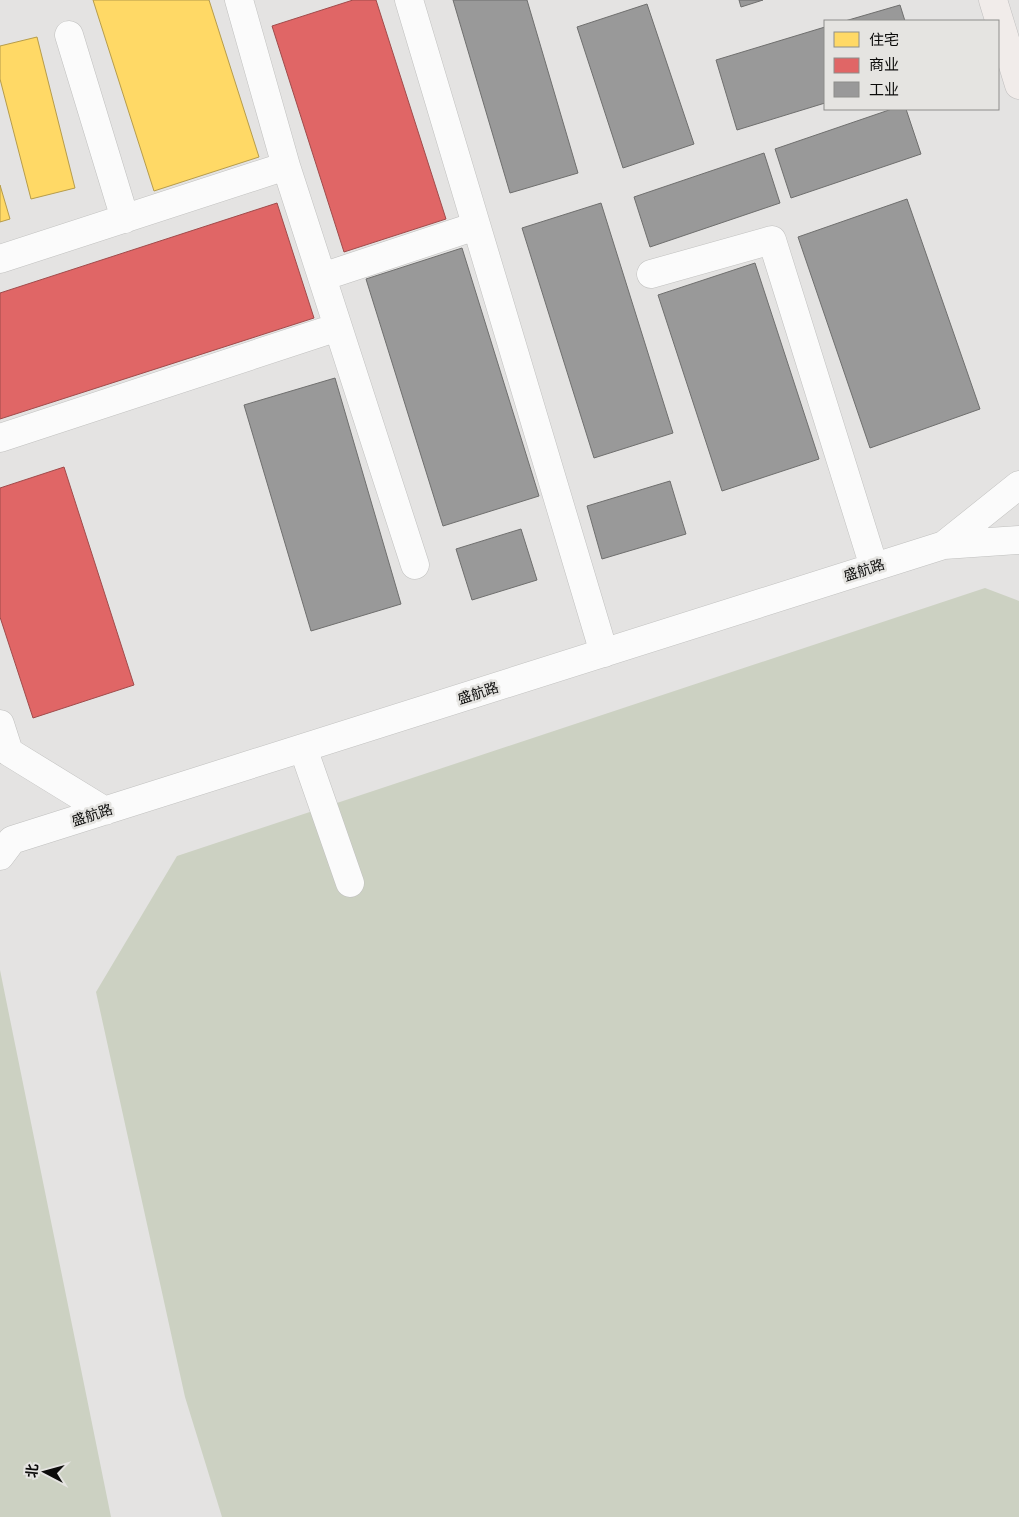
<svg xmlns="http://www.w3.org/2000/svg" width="1019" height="1517" viewBox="0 0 1019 1517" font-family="'Public Sans','Noto Sans SC',sans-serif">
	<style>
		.green { fill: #ccd1c2 }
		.homes { fill: #ffd966; stroke: #b69c4b }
		.shops { fill: #e06666; stroke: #a04b4b }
		.industry { fill: #999; stroke: #6f6f6e }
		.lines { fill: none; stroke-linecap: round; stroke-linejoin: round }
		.minor-casing { stroke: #c0c0bf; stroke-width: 29 }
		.major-casing { stroke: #c0bfbf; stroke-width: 29 }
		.minor { stroke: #fbfbfb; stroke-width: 28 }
		.major { stroke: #f1ecea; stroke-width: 28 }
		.labels { text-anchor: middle; stroke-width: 5; stroke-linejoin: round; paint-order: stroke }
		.street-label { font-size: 14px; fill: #0c0c0b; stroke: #e5e4e1 }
	</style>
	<rect width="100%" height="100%" fill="#e4e3e2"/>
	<path class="green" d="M985,588L1019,601V1517H222L185,1397L96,992L177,856Z
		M0,970L111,1517H0Z"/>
	<path class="homes" d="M93,0H209L259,157L154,191Z
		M37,37L75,188L31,199L0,79V46Z
		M0,185L10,219L0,222Z"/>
	<path class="shops" d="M353,0H376L446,219L344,252L272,26Z
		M277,203L314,318L0,419V293Z
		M64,467L134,685L33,718L0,617V488Z"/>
	<path class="industry" d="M453,0H527L578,173L510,193Z
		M739,0H763L741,7Z
		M647,4L694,144L623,168L577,27Z
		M900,5L905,21H845Z
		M825,27V103L737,130L716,60Z
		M892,109H906L921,154L791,198L775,149Z
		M764,153L780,203L650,247L634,197Z
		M907,199L980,409L870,448L798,237Z
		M601,203L673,433L594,458L522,228Z
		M462,248L539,496L443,526L366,279Z
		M755,263L819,459L722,491L658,295Z
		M335,378L401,604L311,631L244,405Z
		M670,481L686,534L602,559L587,506Z
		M521,529L537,580L472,600L456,549Z"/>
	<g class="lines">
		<g class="minor-casing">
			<path id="minor" d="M239,0L286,166
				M409,0L604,653
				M69,35L125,219
				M0,259L286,166L415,565
				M651,274L772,240L874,567
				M322,277L476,226
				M0,438L338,327
				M944,545L1019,485
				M0,724L9,752L105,811
				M303,748L350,883
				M0,856L12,840L944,545L1019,540"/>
		</g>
		<g class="major-casing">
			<path id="major" d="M993,0L1019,85"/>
		</g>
		<use href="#minor" class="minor"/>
		<use href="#major" class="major"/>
	</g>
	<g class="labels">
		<g class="street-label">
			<text transform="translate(864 570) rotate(-18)" y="5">盛航路</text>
			<text transform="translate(478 693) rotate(-18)" y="5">盛航路</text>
			<text transform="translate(92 815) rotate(-18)" y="5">盛航路</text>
		</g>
	</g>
	<rect x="824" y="20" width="175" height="90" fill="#e5e4e1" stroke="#8e8e8b"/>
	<rect x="834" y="32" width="25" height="15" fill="#ffd966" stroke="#8e8e8b"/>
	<text x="869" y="45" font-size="15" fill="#0c0c0b">住宅</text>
	<rect x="834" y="58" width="25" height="15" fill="#e06666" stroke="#8e8e8b"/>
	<text x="869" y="70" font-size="15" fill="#0c0c0b">商业</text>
	<rect x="834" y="82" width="25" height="15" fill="#999999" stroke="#8e8e8b"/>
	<text x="869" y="95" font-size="15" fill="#0c0c0b">工业</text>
	<g transform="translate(45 1472) rotate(276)" stroke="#e5e4e1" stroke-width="4" paint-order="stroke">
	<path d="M0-4L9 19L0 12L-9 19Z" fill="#0c0c0b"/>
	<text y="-8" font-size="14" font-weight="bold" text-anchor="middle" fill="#0c0c0b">北</text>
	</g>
</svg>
